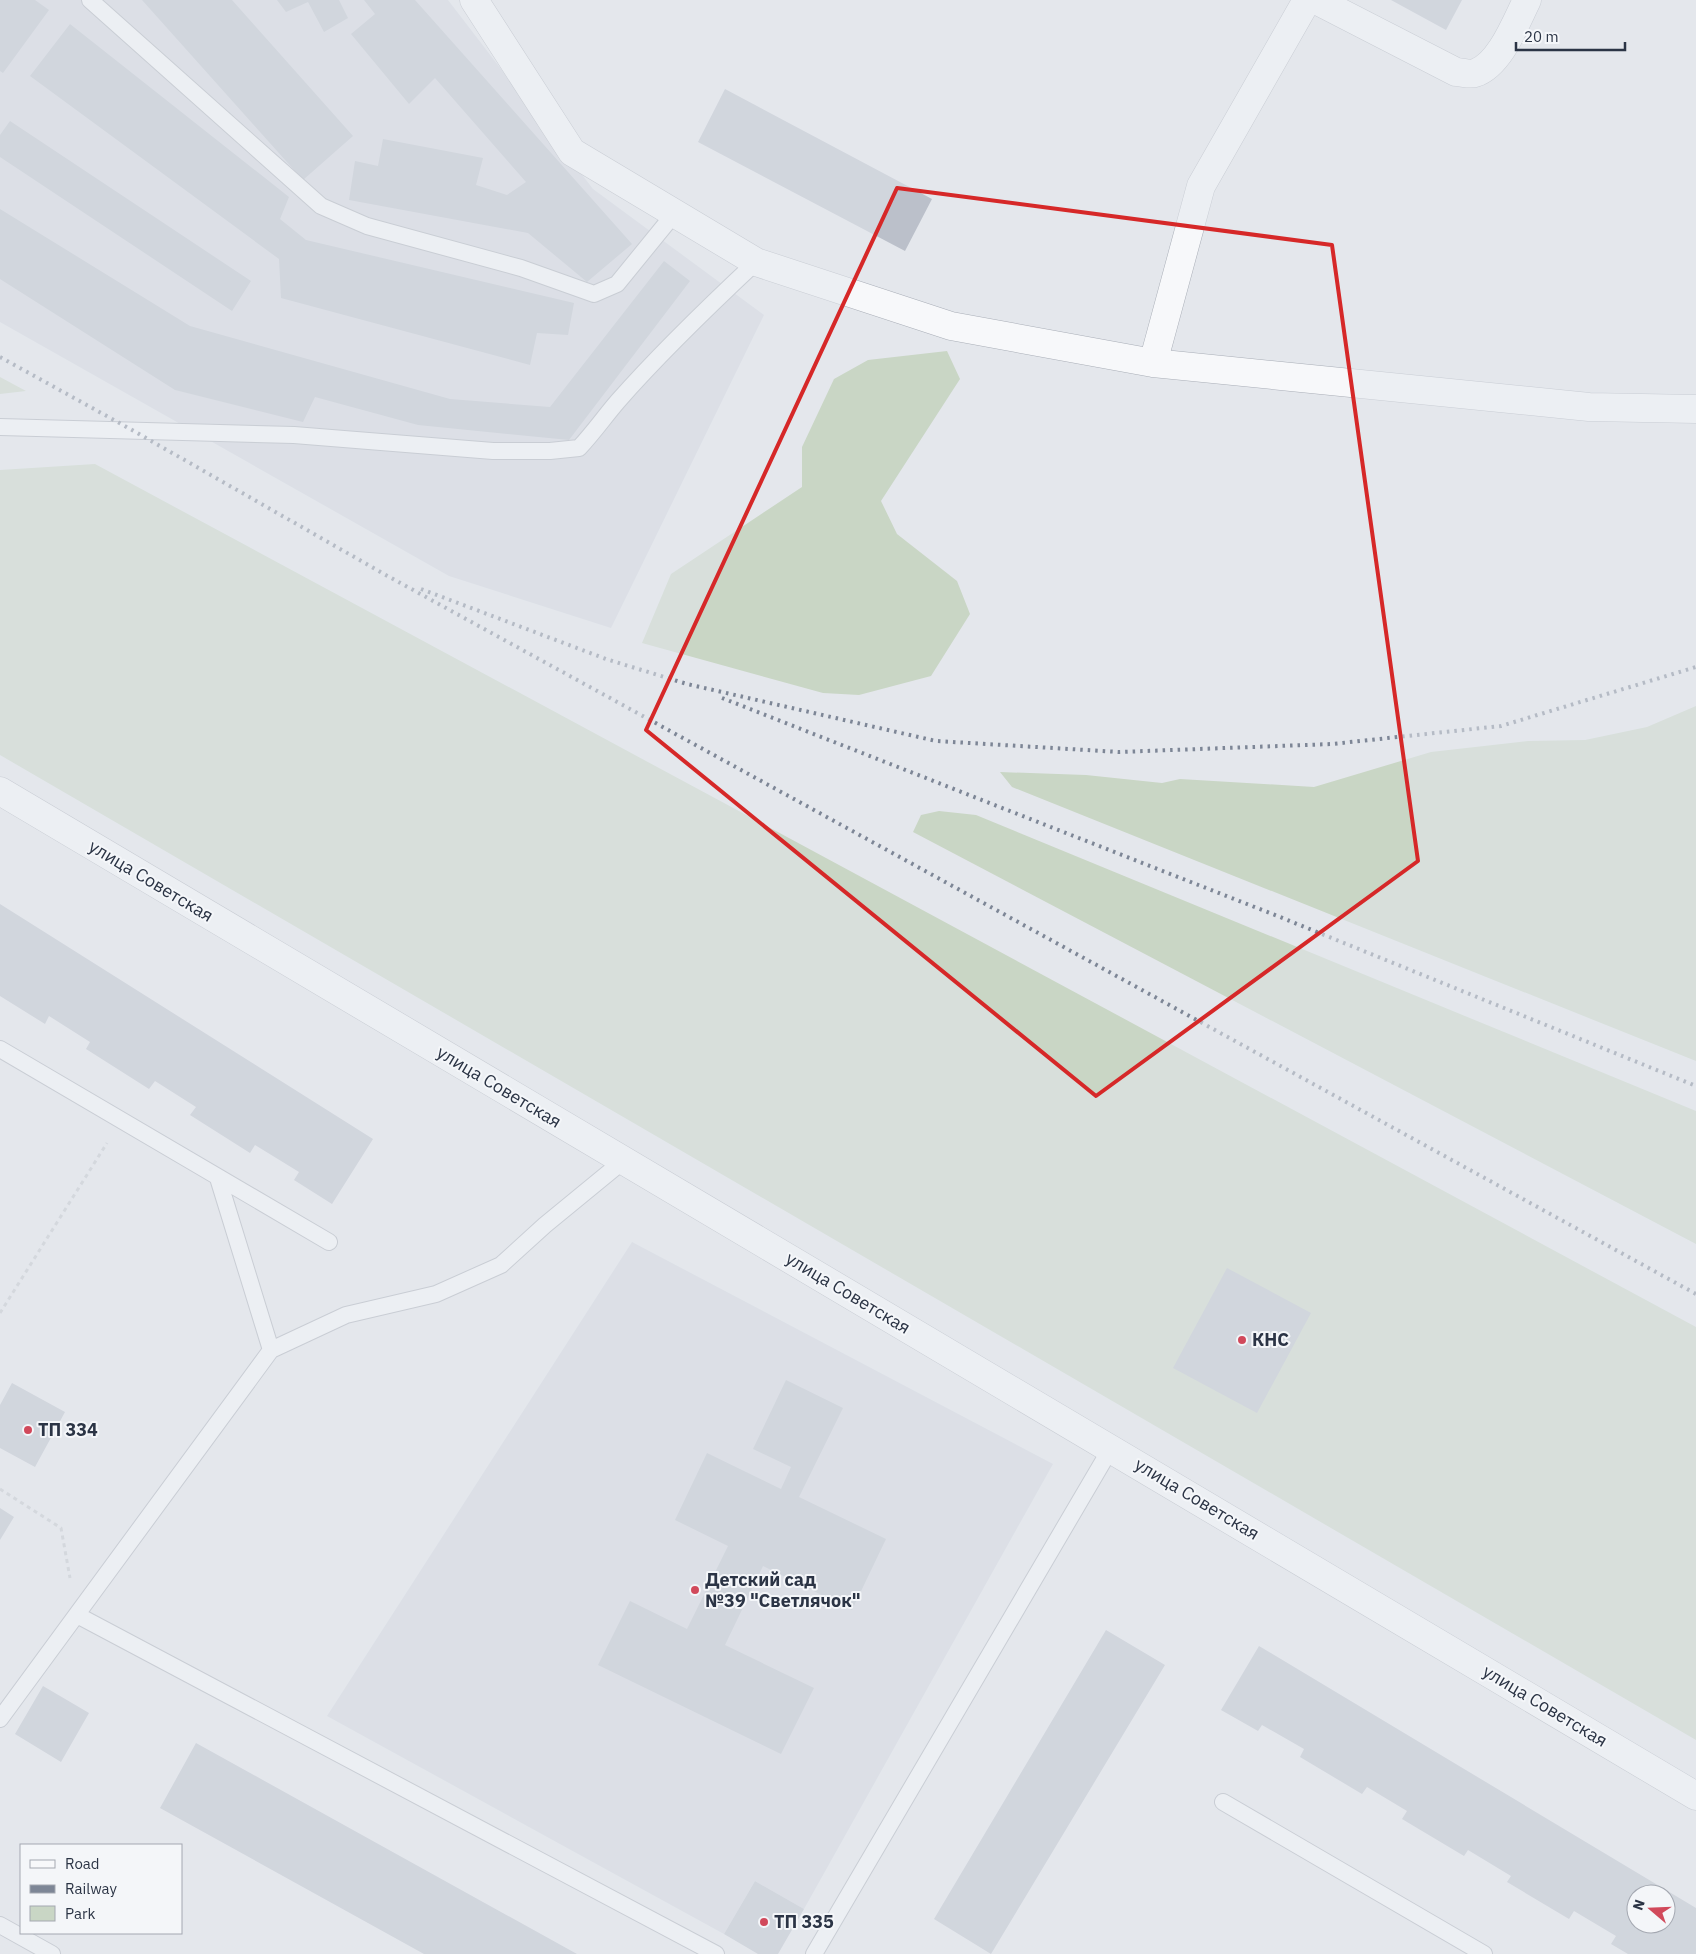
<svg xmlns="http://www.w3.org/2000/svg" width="1696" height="1954" viewBox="0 0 1696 1954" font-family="'IBM Plex Sans',sans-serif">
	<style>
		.built { fill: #d2d6de }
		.green { fill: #c9d6c5 }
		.building { fill: #bbc0ca; fill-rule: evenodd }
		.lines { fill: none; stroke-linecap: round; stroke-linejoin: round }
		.lane-casing { stroke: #a9aeb7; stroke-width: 18 }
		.street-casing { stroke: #a9aeb7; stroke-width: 29 }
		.path { stroke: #c2c5cb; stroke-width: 3; stroke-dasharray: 4 4; stroke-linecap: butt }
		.lane { stroke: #f7f8fa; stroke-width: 16 }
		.street { stroke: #f7f8fa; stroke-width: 28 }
		.rail { stroke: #7d8696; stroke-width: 4; stroke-dasharray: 2.5 5; stroke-linecap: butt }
		.marked { fill: none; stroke: #d62828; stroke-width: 4; stroke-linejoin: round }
		.poi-dot { fill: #d1495b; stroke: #f4f6f9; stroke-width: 2 }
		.labels { text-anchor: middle; stroke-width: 4; stroke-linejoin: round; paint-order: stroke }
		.street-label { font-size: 18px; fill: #2b3445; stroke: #f4f6f9 }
		.poi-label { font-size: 18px; font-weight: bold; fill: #2b3445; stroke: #f4f6f9; text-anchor: start }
	</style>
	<rect width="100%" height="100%" fill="#e4e7ec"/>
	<path class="built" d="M0,0H448L593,189L764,315L611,628L449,576L0,322Z
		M632,1242L1053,1464L804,1909L755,1881L724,1934L327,1716Z"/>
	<path class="green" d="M947,351L960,379L881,501L897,534L957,581L970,614L931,676L859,695L823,693L642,643L671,574L802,487V447L834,379L868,360Z
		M0,377L26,391L0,394Z
		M95,464L1696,1327V1740L0,755V470Z
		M1696,706V1061L1012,787L1000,772L1086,775L1162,783L1180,779L1314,787L1431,752L1528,741L1585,740L1647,727Z
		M939,811L976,815L1696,1111V1244L913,832L921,815Z"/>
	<path class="building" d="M0,0H35L49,10L3,73L0,71Z
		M142,0H232L353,136L303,180Z
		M277,0H339L348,18L324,32L308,2L286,12Z
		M364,0H415L632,244L587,282L528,233L349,200L355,161L378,166L383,139L483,158L476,185L507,195L526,182L435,78L409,104L351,34L375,14Z
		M1391,0H1462L1446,30Z
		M70,24L289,197L280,219L306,240L574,303L568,335L537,333L530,365L281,298L279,259L30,76Z
		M725,89L932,199L905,251L698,142Z
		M10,121L251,281L232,311L0,157V135Z
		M0,209L190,326L450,399L550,407L664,261L690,281L569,440L418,425L315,397L303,422L175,390L0,279Z
		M0,904L373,1139L332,1204L294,1180L299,1172L255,1145L250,1153L190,1115L196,1107L155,1081L149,1089L86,1049L90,1042L49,1016L45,1024L0,996Z
		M1227,1268L1311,1313L1257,1413L1173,1368Z
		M786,1380L843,1408L799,1497L886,1539L852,1610L763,1566L725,1645L814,1688L781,1754L598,1665L630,1601L687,1629L728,1546L675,1520L707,1453L781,1489L791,1467L753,1449Z
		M12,1383L65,1412L35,1467L0,1448V1405Z
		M0,1508L14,1517L0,1540Z
		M1106,1630L1165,1665L991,1954L934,1919Z
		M1259,1646L1696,1908V1954H1628L1611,1944L1616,1936L1574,1911L1569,1919L1507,1882L1511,1876L1468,1850L1464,1856L1402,1819L1407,1811L1367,1787L1362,1794L1300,1757L1304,1749L1262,1725L1258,1731L1221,1710ZM1636,1894H1666V1924H1636Z
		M43,1686L89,1713L61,1762L15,1734Z
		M196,1743L577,1954H424L160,1808Z
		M755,1881L804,1909L778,1954H758L724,1934Z"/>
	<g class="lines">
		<g class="lane-casing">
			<path id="lane" d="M90,0L321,206L367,226L521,268L594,294L617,284L674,214
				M0,427L294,435L493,451H550L579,448C594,432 605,416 618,401C661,352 708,307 756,262
				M0,1049L329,1242
				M218,1178L271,1350
				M77,1615L716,1954
				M0,1719L271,1350L346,1315L436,1294L501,1265L545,1225L623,1161
				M1223,1802L1484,1954
				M0,1925L52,1954
				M814,1954L1111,1448"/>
		</g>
		<g class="street-casing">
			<path id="street" d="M474,0L572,152L756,262L951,326L1153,363L1589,407L1696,409
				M1316,0L1456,72C1462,72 1470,75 1475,73C1500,65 1516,22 1527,0
				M1153,363L1201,186L1307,0
				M0,791L1696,1796"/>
		</g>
		<path class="path" d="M0,1313L107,1143
			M0,1489L61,1528L70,1578"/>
		<use href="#lane" class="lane"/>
		<use href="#street" class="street"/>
		<path class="rail" d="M0,357L132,430L384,574L1696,1294
			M421,589L606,659L687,684L936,741L1119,752L1332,744L1501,726L1696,667
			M722,698L1280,917L1696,1086"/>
	</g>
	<path d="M0 0H1696V1954H0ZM897,188L1332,245L1418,861L1096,1096L646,730Z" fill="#e4e7ec" fill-opacity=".55" fill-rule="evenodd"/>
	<path class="marked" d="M897,188L1332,245L1418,861L1096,1096L646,730Z"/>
	<g class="poi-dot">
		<circle cx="1242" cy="1340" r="5"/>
		<circle cx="28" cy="1430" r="5"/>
		<circle cx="695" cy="1590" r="5"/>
		<circle cx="764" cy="1922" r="5"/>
	</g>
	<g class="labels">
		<g class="street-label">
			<text transform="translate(151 881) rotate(31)" y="6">улица Советская</text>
			<text transform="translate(499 1087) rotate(31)" y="6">улица Советская</text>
			<text transform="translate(848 1293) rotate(31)" y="6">улица Советская</text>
			<text transform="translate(1197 1499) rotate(31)" y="6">улица Советская</text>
			<text transform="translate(1545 1706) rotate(31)" y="6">улица Советская</text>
		</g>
		<g class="poi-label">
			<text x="1252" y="1346">КНС</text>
			<text x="38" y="1436">ТП 334</text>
			<text x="705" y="1586">Детский сад<tspan x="705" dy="21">№39 "Светлячок"</tspan></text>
			<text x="774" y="1928">ТП 335</text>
		</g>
	</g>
	<rect x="20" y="1844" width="162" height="90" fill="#f4f6f9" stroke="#a4a8b1"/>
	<rect x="30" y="1860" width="25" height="8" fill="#f7f8fa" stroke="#a4a8b1"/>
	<text x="65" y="1869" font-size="15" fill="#2b3445">Road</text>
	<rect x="30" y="1885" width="25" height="8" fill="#7d8696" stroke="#a4a8b1"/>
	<text x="65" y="1894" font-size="15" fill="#2b3445">Railway</text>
	<rect x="30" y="1906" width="25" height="15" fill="#c9d6c5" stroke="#a4a8b1"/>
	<text x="65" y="1919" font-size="15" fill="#2b3445">Park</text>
	<g transform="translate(1651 1909) rotate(289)"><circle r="24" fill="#f4f6f9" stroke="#a4a8b1"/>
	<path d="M0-4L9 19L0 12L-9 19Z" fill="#d1495b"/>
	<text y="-8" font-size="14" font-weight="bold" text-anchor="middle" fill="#2b3445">N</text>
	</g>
	<path d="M1516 42v8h109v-8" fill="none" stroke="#2b3445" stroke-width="2.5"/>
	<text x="1524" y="42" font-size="15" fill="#2b3445" stroke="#f4f6f9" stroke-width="4" paint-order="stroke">20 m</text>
</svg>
